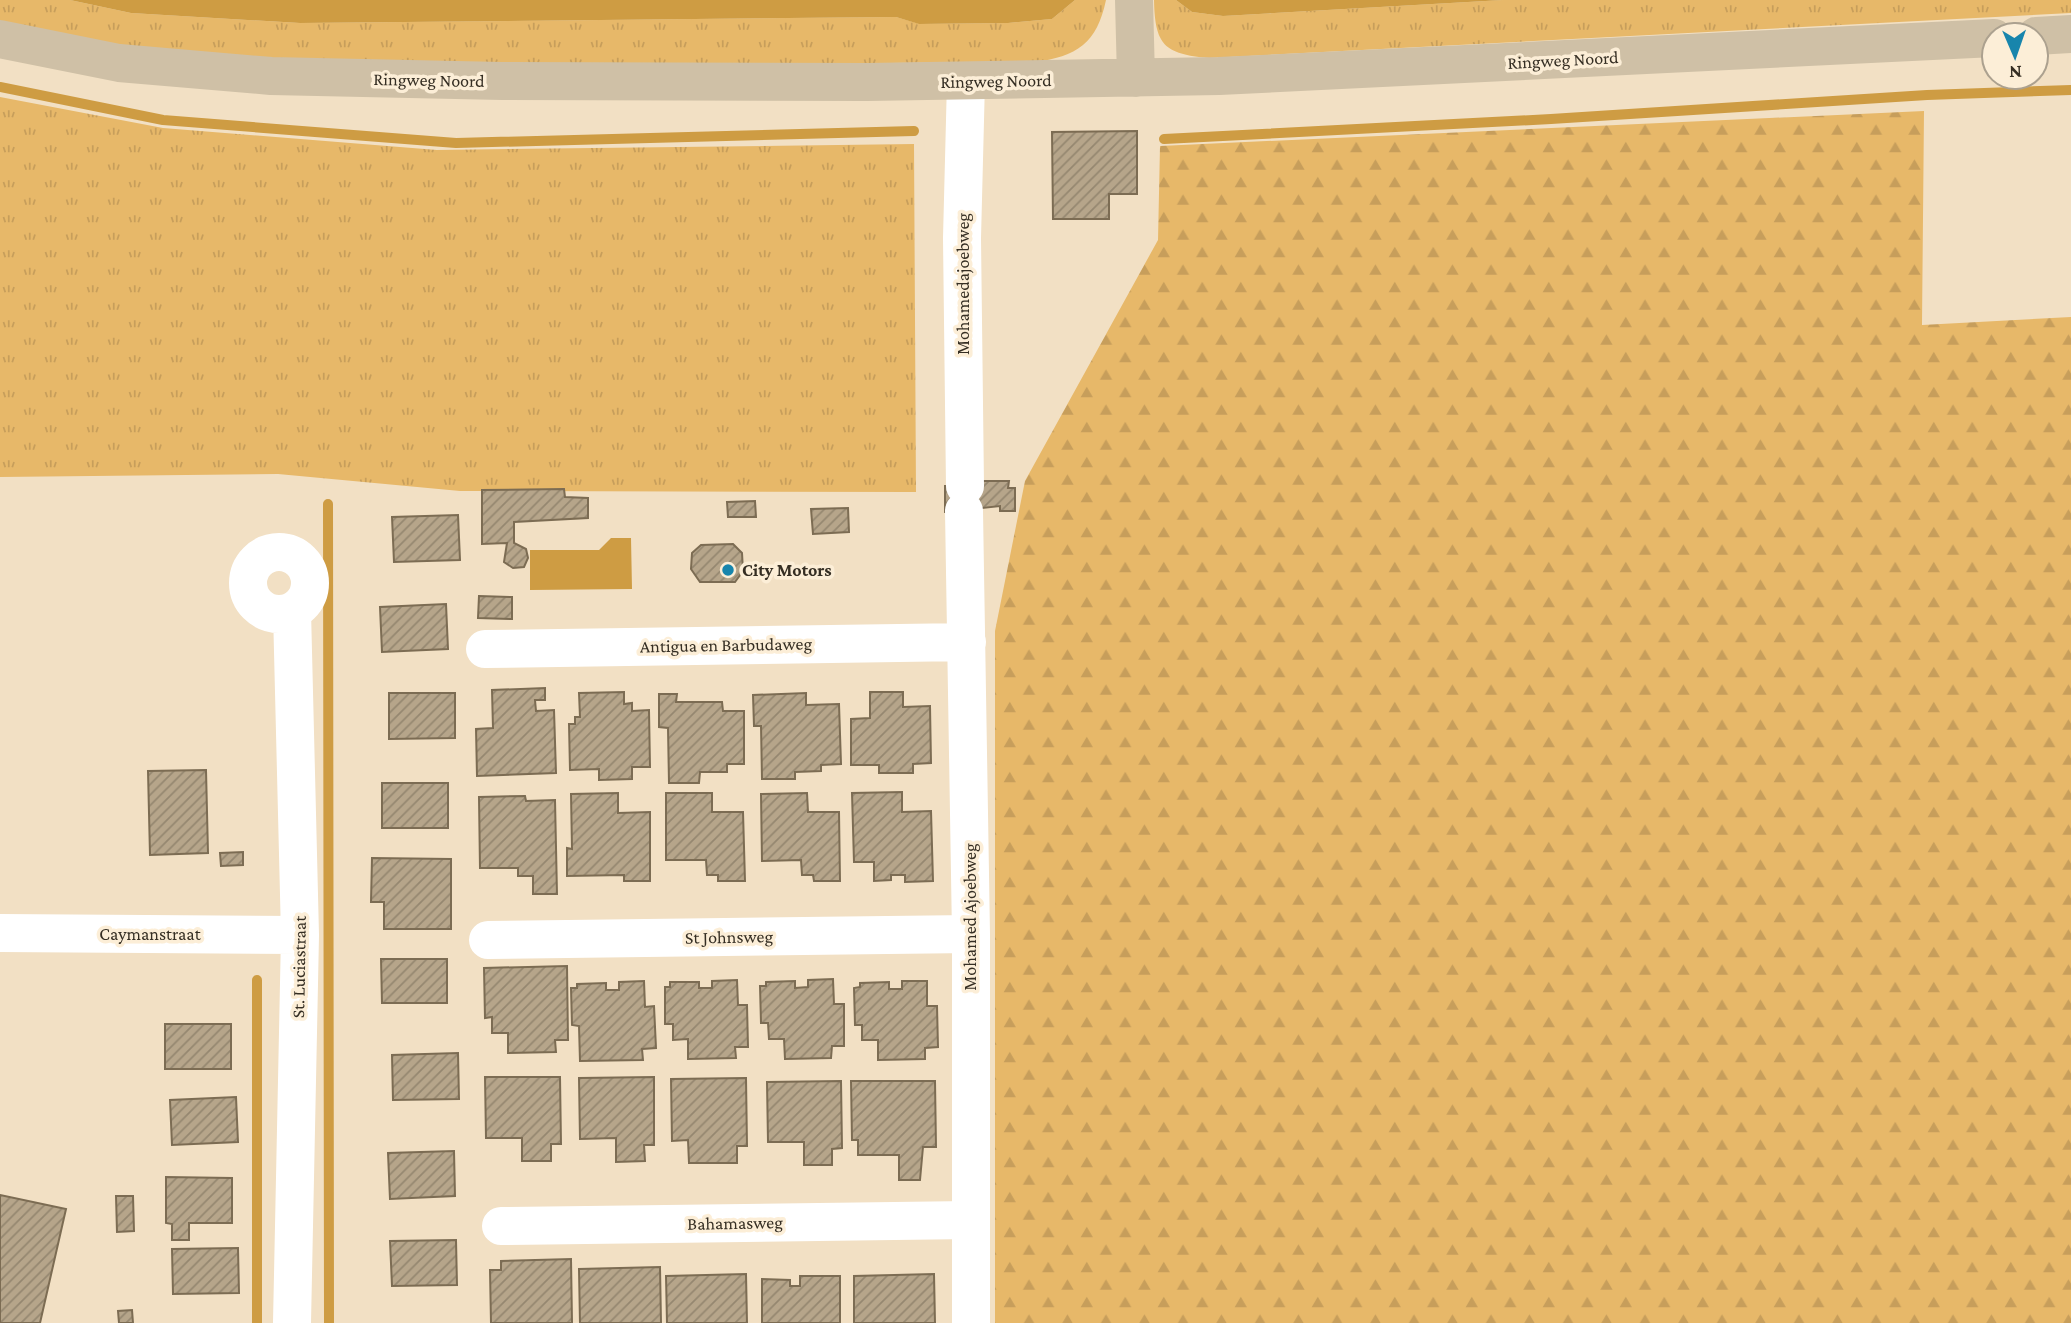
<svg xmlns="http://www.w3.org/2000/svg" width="2071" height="1323" viewBox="0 0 2071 1323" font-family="'Crimson Pro',serif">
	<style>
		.grass { fill: url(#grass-tufts) }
		.forest { fill: url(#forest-firs) }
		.water { fill: #ce9c43 }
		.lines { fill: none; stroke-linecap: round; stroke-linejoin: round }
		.stream { stroke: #ce9c43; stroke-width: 10 }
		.building { fill: url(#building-hatch); stroke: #7c6c53; stroke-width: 2 }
		.street { stroke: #fff; stroke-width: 38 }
		.secondary { stroke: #cfc0a6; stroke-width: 38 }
		.poi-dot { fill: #1885ac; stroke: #fceed7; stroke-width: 2.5 }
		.labels { text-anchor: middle; stroke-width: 7; stroke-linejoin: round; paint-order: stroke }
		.street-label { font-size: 18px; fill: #352e23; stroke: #fceed7 }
		.poi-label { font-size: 18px; font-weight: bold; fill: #352e23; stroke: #fceed7; text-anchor: start }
	</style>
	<defs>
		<pattern id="grass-tufts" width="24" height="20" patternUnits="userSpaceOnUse" patternTransform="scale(1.75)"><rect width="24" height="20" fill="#e7b869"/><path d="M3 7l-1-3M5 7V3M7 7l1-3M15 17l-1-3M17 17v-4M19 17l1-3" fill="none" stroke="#c79e5b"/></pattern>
		<pattern id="forest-firs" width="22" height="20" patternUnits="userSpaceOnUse" patternTransform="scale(1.75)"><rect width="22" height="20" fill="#e7b869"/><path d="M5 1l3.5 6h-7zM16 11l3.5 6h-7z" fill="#c79e5b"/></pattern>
		<pattern id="building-hatch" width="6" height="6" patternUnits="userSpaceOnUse" patternTransform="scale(1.75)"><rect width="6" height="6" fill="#b6a58a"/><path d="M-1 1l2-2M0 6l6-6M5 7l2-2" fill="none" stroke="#958770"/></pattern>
	</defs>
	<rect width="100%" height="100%" fill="#f2e0c4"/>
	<path class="grass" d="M0,0H70L131,13L300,23L896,17L920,24L1008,23L1052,19L1075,0H1106C1097,43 1077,57 1034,62L624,65L302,60L138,49L0,25Z
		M1154,0H1176L1192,12L1223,16L1503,0H2071V13L1209,58C1164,54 1155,45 1154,0Z
		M0,97L163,128L437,150L914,144L916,492L460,491L278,474L0,477Z"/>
	<path class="forest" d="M1924,111L1922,325L2071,317V1323H995V631L1025,481L1158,240L1160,146Z"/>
	<path class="water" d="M70,0H1075L1052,19L1008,23L919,24L896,17L300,23L131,13Z
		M1176,0H1503L1223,16L1192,12Z
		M611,538H631L632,589L530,590V550H599Z"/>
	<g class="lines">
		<path class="stream" d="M0,87L163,120L456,143L914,131
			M1164,139L1551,119L1927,95L2071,90
			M328,504L329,1323
			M257,1323V980"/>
	</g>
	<path class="building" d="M1137,131V194H1109V219H1053L1052,132Z
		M975,481H1009L1008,488H1015V511H1000V506L945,512V486H975Z
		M564,489L565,497L588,498V518L514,522V543L526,549L528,558L524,567L513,568L504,562L507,543L482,544V490Z
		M755,501L756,517H728L727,502Z
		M848,508L849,532L813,534L811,509Z
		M458,515L460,560L394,562L392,517Z
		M733,544L742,553L743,571L735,582H700L691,569L692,553L701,545Z
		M479,596L512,597V619L478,618Z
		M446,604L448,649L382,652L380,607Z
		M545,688V700H535L536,711L554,710L556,773L477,776L476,729L493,728L492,690Z
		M624,692V704L632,703V711L649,710L650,767H632V779L599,780V769L570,770L569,724H575V717H580L579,693Z
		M870,692H903V707L930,706L931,763L913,764V773H879V765H851V719L870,718Z
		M389,693H455V738L389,739Z
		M806,693V705L839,704L841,764L821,765V771L795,772V779H762L761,726H754L753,695Z
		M659,694H677L676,702H722L723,711H744V764H727V772H700L699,783H669L668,728L659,727Z
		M206,770L208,853L150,855L148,771Z
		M382,783H448V828H382Z
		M902,792V812L931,811L933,881L905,882V875H891V880L874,881V862H854L852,793Z
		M618,793V813L650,812V881H624V875L567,876V848L572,849L571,794Z
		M666,793H712V812H743L745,881H718V875H707L706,860H666Z
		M807,793L808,812H839L840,881H814L813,875H802L801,860L762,861L761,794Z
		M525,796L526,801L555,800L557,894H533V876H518V868H480L479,797Z
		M243,852V865L221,866L220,853Z
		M372,858L451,859V929H384V902H371Z
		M381,959H447V1003H382Z
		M567,966L568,1040H555L556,1052L508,1053V1033H492V1017L485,1018L484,968Z
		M833,979L834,1004H844V1046H832L831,1058L785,1059L784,1039H769L768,1023H761L760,986H766V982L795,981V988L808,987V980Z
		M737,980L738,1005H747L748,1047H735L736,1058L688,1059V1039L673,1040V1024H665V987H670V982H699V988H712V981Z
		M644,981L645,1007L654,1006L656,1048L642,1049L643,1060L580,1061L579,1026L572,1025L571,988H577V984L606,983V990H619V982Z
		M902,981H927V1006H937L938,1047L925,1048V1059L878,1060V1040H862V1025H855L854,988L860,987V983L889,982V989H902Z
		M165,1024H231V1069H165Z
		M458,1053L459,1099L393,1100L392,1055Z
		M485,1077H560L561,1144H551V1161H522V1138H486Z
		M654,1077V1145H644L645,1161L616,1162V1138L580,1139L579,1078Z
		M746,1078L747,1146H737V1163H689L688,1140L672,1141L671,1079Z
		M841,1081L842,1148L832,1149V1165H804V1142H768L767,1082Z
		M851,1081H935L936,1147H923L920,1180H899V1155H858V1140H852Z
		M236,1097L238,1142L172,1145L170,1100Z
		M454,1151L455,1196L390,1199L388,1153Z
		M166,1177L232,1178V1223H189V1240H172V1224L166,1223Z
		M0,1195L66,1209L40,1323H0Z
		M116,1196H133L134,1231L117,1232Z
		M456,1240L457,1285L392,1286L390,1241Z
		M238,1248L239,1293L173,1294L172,1249Z
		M571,1259L572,1323H491L490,1270H501V1261Z
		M660,1267L661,1323H580L579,1269Z
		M746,1274L747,1323H667L666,1276Z
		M934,1274L935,1323H854V1276Z
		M800,1276H840V1323H762V1279L790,1280V1286H800Z
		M132,1310L133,1323H119L118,1311Z"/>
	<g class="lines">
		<path class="street" d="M965,486L962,238L966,81
			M964,511L971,934V1323
			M248 583a31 31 0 1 1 62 0a31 31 0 1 1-62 0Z
			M485,649L967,642
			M0,933L300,935
			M488,940L971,934
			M501,1226L970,1220
			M292,1323L300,935L292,611"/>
		<path class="secondary" d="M1134,0L1136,78
			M2036,36L2071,34
			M0,39L119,63L271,76L502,81L867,82L1219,76L1994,38"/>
	</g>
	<circle class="poi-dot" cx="728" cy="570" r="7"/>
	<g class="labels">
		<g class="street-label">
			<text transform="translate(1563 60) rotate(-3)" y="6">Ringweg Noord</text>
			<text transform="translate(429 80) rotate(1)" y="6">Ringweg Noord</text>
			<text transform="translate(996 81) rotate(-1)" y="6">Ringweg Noord</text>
			<text transform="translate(963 284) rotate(-90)" y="6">Mohamedajoebweg</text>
			<text transform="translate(726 645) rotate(-1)" y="6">Antigua en Barbudaweg</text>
			<text transform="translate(970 917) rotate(-90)" y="6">Mohamed Ajoebweg</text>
			<text x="150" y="940">Caymanstraat</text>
			<text transform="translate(729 937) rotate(-1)" y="6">St Johnsweg</text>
			<text transform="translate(299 967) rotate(-89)" y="6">St. Luciastraat</text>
			<text transform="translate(735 1223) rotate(-1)" y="6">Bahamasweg</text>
		</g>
		<g class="poi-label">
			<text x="742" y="576">City Motors</text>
		</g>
	</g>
	<g transform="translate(2015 56) rotate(178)"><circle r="33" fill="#fceed7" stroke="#aca18f" stroke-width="2"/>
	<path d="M0-5L12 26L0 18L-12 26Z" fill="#1885ac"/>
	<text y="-10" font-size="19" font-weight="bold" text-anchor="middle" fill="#352e23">N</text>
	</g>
</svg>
